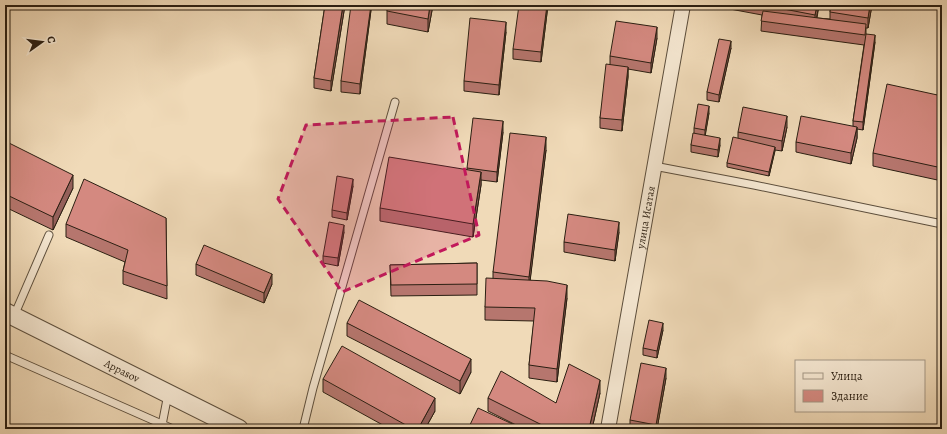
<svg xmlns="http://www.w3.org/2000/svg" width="947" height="434" viewBox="0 0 947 434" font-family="Alegreya,serif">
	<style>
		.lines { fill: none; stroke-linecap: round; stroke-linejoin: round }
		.service-casing { stroke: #5c4e3c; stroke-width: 9 }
		.minor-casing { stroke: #5c4e3c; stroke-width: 16 }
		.tertiary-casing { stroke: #5c4e3c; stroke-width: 20 }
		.service { stroke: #f5e7d1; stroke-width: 7 }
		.minor { stroke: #f5e7d1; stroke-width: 14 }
		.tertiary { stroke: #f5e7d1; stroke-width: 18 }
		.wall { fill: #b6766e; stroke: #2b1f12 }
		.shaded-wall { fill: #94605a; stroke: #2b1f12 }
		.building { fill: #d48980; stroke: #2b1f12 }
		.marked { fill: #c2185b; fill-opacity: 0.2; stroke: #c2185b; stroke-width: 3; stroke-dasharray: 8 5; stroke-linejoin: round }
		.labels { text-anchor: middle; stroke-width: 3; stroke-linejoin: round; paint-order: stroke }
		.street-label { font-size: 11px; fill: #2b1f12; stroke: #f5e7d1 }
	</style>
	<rect width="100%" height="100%" fill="#f0dab8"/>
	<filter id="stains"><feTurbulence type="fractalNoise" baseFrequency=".005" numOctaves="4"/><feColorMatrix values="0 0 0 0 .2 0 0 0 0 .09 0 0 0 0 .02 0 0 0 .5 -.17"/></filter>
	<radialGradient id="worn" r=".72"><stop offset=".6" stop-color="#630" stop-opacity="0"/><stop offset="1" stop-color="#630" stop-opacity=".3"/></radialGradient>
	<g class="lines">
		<g class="service-casing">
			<path id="service" d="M654,166L754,185L942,224
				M14,316L49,235
				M5,355L173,429
				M162,425L168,394
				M303,429L313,388L395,102"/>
		</g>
		<g class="minor-casing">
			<g id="minor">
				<path id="s1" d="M608,429L683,5"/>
			</g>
		</g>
		<g class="tertiary-casing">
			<g id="tertiary">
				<path id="s2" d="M5,312L239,429"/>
			</g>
		</g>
		<use href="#service" class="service"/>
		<use href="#minor" class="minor"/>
		<use href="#tertiary" class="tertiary"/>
	</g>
	<path class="wall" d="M325,5H345L331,91L314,88V78Z
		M371,5V10L360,94L341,92V81Z
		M388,5H433L428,32L387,24V11Z
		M548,5L541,62L513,59V49Z
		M630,5H653V6Z
		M730,5H819L817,18L830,19V12L831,5H872L868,28H866V34L875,42L863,130L857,129V138L851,164L796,152V142L853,127V121L864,45L761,31L762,15L730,9Z
		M506,32L499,95L464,91V81Z
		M657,38L651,73L628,69V77L622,131L600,128V118L610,64V56Z
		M731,48L719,102L707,100V92Z
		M942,96V181L873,166V153Z
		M709,113L705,135L720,145L718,157L691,152V145L694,133V128Z
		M787,127L782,151L775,150L769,176L727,167V163L738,139V132Z
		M503,132L497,182L481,180V185L473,237L380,221V208L467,170V168Z
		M5,141L73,188L53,230L5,207Z
		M546,150L530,280L567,298L557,382L529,378V365L534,321L485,320V307L493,278V272Z
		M353,186L347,220L332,217V210Z
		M166,218L167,299L123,284V271L125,262L66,237V224Z
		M344,232L338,266L323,263V256Z
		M619,232L615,261L564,252V242Z
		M477,263V295L391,296L390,265Z
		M196,264L272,284L264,303L196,275Z
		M347,323L471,372L460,394L347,336Z
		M663,330L657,358L643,355V348Z
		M666,378L657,429H630V420Z
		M323,379L435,411L425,429H390L323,392Z
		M600,393L592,429H524L488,411V398L556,403Z"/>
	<path class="shaded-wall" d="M343,5H345L331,91V81Z
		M371,5V10L360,94V84Z
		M430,5H433L428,32V19Z
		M547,5H548L541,62V52Z
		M817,5H819L815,25V15Z
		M870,5H872L868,28V18Z
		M506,22V32L499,95V85Z
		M657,27V38L651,73V63Z
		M875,35V42L863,130V122Z
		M731,41V48L719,102V95Z
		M628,67V77L622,131V120Z
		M709,106V113L705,137V130Z
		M787,116V127L782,151V141Z
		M503,121V132L497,182V172Z
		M857,127V138L851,164V153Z
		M546,137V150L529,290V277Z
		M720,138V145L718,157V150Z
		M775,147V151L769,176V172Z
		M481,172V185L473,237V224Z
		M73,175V188L53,230V217Z
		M353,179V186L347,220V213Z
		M619,222V232L615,261V250Z
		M344,225V232L338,266V258Z
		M272,274V284L264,303V293Z
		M567,285V298L557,382V369Z
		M663,323V330L657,358V351Z
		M471,359V372L460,394V381Z
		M666,368V378L657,429H656V425Z
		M600,380V393L592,429H589Z
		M435,398V411L425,429H418Z"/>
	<path class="building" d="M325,5H343L331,81L314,78Z
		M351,5H371L360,84L341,81Z
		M388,5H430L428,19L387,11Z
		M519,5H547L541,52L513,49Z
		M763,5H817L815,15Z
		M831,5H870L868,18L830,12Z
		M763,11L866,24L865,35L761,21Z
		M470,18L506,22L499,85L464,81Z
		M616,21L657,27L651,63L610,56Z
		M866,34L875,35L863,122L853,121Z
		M719,39L731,41L719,95L707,92Z
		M606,64L628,67L622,120L600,118Z
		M887,84L942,96V168L873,153Z
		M698,104L709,106L705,130L694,128Z
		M743,107L787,116L782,141L738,132Z
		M801,116L857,127L851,153L796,142Z
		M473,118L503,121L497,172L467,168Z
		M510,133L546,137L529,277L493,272Z
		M693,133L720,138L718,150L691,145Z
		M733,137L775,147L769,172L727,163Z
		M5,141L73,175L53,217L5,194Z
		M389,157L481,172L473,224L380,208Z
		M337,176L353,179L347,213L332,210Z
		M84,179L166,218L167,286L123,271L128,250L66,224Z
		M568,214L619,222L615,250L564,242Z
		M329,222L344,225L338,258L323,256Z
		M204,245L272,274L264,293L196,264Z
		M477,263V284L391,285L390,265Z
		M486,278L547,281L567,285L557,369L529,365L535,308L485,307Z
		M359,300L471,359L460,381L347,323Z
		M649,320L663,323L657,351L643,348Z
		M342,346L435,398L418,429H413L323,379Z
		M641,363L666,368L656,425L630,420Z
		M569,364L600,380L589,429H550L488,398L501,371L556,403Z
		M478,408L523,429H468Z"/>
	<path class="marked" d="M453,117L479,235L342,292L278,199L306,125Z"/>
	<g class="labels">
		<g class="street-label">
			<text dy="4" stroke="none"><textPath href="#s1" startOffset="215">улица Исатая</textPath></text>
			<text dy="4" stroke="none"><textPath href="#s2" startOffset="131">Appasov</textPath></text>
		</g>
	</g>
	<rect width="947" height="434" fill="none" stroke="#f0dab8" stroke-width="20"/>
	<rect x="6" y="6" width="935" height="422" fill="none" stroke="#2b1f12" stroke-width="2"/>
	<rect x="10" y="10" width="927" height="414" fill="none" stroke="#2b1f12"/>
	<rect x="795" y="360" width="130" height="52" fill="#f5e7d1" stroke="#a49785"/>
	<rect x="803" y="373" width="20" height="6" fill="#f5e7d1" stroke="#a49785"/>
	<text x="831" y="380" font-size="12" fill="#2b1f12">Улица</text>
	<rect x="803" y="390" width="20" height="12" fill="#d48980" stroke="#a49785"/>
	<text x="831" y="400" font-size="12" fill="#2b1f12">Здание</text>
	<g transform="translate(42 42) rotate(76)" stroke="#f5e7d1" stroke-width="3" paint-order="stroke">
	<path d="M0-3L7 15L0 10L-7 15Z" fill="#2b1f12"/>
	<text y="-6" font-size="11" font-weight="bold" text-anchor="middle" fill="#2b1f12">С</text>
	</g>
	<rect width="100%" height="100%" filter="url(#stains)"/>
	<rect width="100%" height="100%" fill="url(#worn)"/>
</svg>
